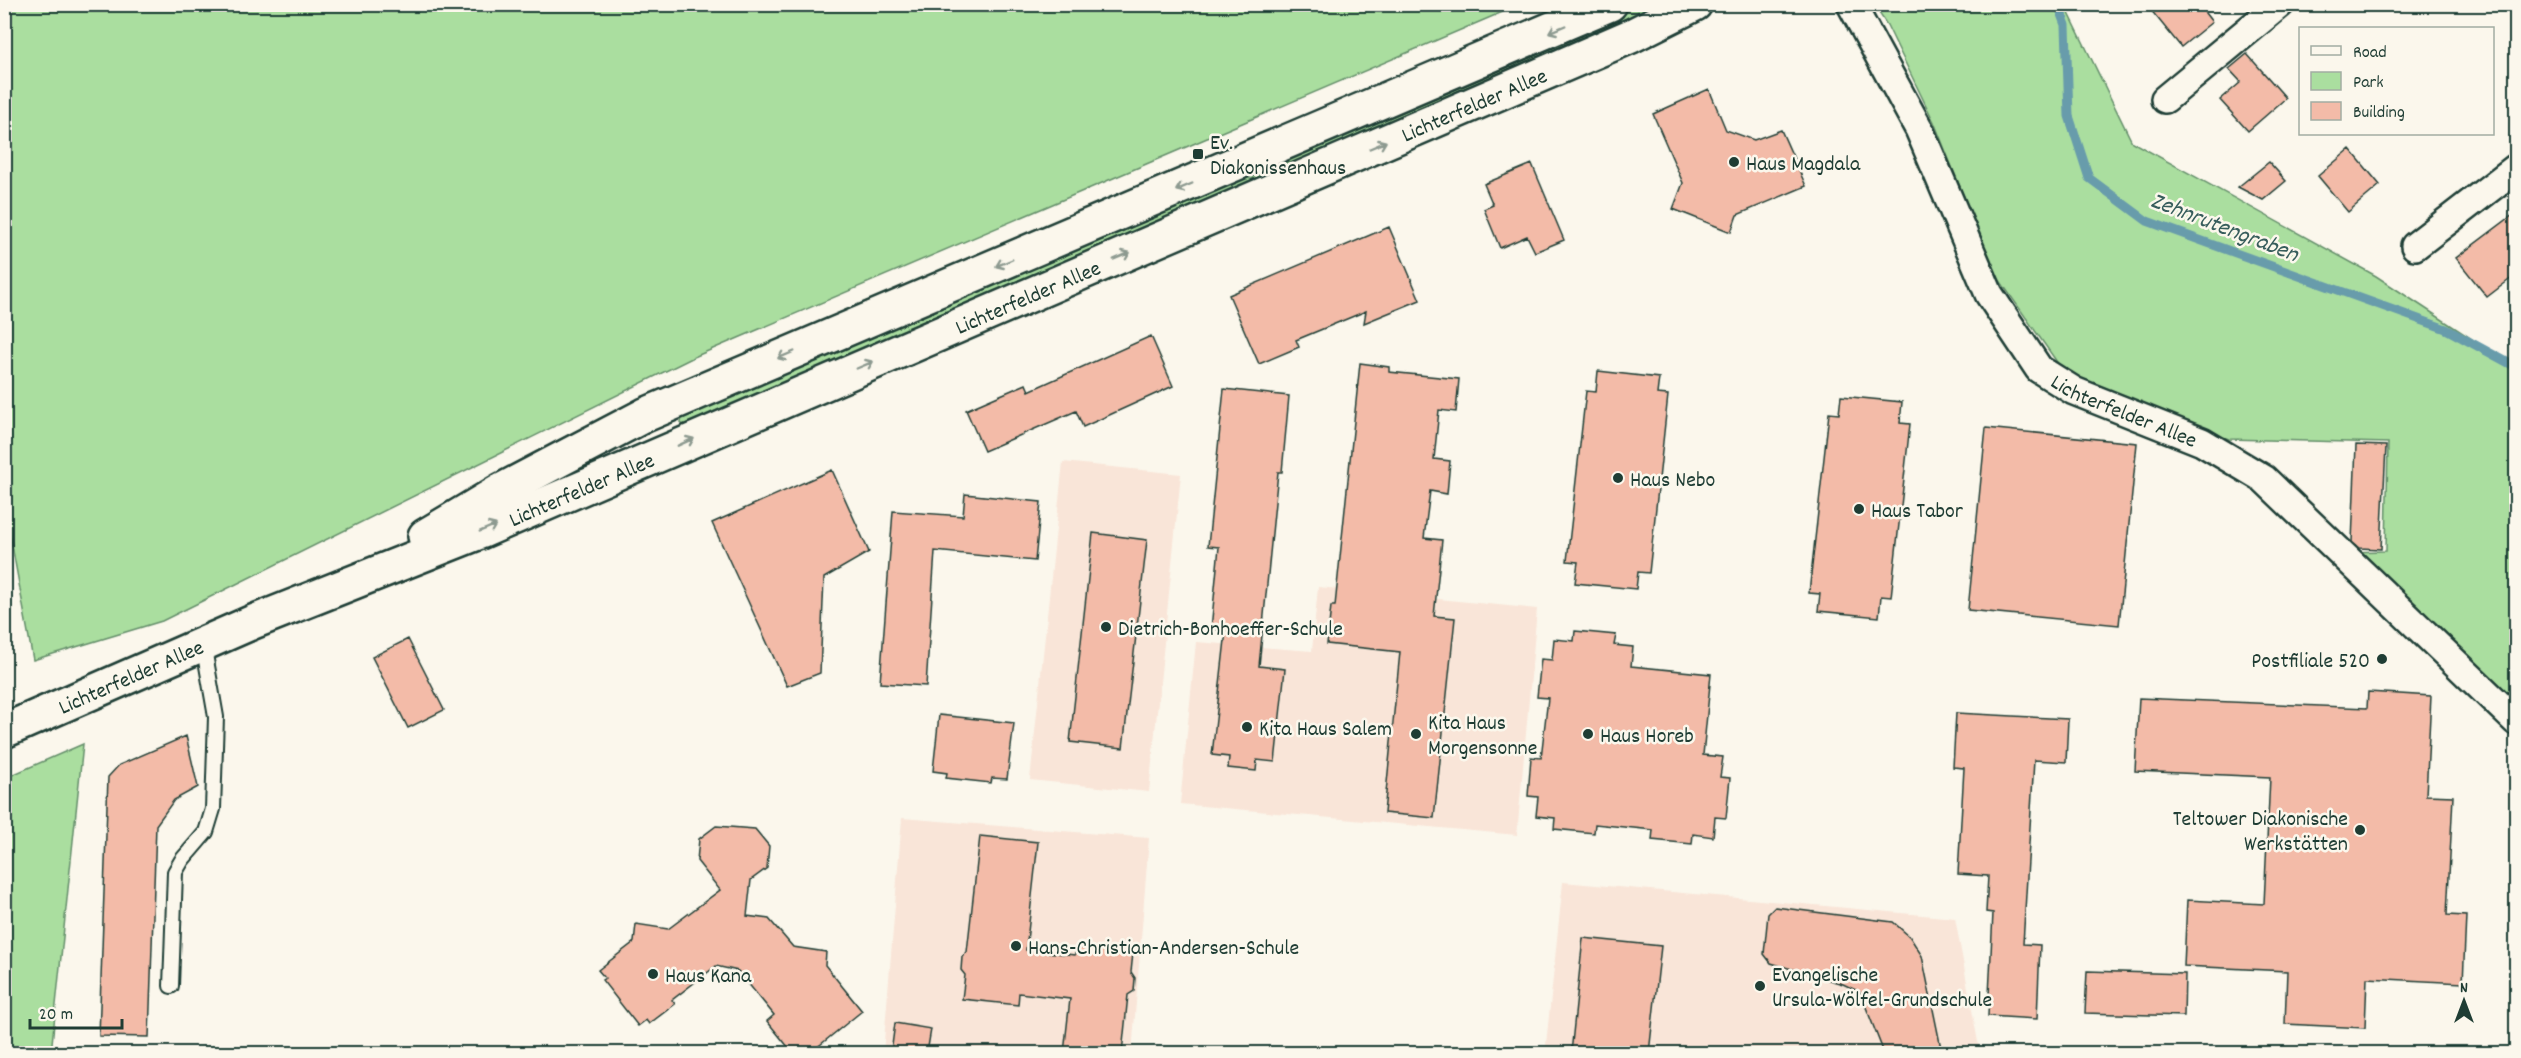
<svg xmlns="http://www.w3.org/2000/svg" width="2521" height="1058" viewBox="0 0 2521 1058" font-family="Dekko,sans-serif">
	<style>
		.built { fill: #f9e5d8 }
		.green { fill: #aade9f; stroke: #648e6a; stroke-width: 1.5 }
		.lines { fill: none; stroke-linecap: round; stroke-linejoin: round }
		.stream { stroke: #689cab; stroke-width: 9 }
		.building { fill: #f3bba8; stroke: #1f3d34; stroke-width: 1.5 }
		.service-casing { stroke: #1f3d34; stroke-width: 18 }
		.minor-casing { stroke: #1f3d34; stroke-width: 32 }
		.secondary-casing { stroke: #1f3d34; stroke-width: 38 }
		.service { stroke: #fbf7ec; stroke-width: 14 }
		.minor { stroke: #fbf7ec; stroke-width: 27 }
		.secondary { stroke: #fbf7ec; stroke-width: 33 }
		.oneway { stroke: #8d9a90 }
		.poi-dot { fill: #1f3d34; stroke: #fbf7ec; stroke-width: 2 }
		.labels { text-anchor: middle; stroke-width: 5; stroke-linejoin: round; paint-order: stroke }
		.street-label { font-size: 22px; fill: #1f3d34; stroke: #fbf7ec }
		.poi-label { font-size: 22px; fill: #1f3d34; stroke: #fbf7ec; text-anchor: start }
		.water-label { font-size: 24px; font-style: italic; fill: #375d5c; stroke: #fbf7ec }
	</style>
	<rect width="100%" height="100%" fill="#fbf7ec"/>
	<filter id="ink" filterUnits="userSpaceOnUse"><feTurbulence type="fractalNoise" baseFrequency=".0167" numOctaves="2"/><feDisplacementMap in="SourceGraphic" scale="12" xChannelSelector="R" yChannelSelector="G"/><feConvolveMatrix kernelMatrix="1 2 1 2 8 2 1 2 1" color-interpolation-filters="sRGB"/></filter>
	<g filter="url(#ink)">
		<path class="built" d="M1063,462L1181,474L1149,792L1030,780Z
			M1318,587L1537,609L1517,835L1180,804L1196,642L1312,651Z
			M902,818L1149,838L1132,1053L883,1054Z
			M1563,882L1955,918L1980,1053L1545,1054Z"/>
		<path class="green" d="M4,5L5,4L1519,5L694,357L162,621L33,660L4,502Z
			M1628,5H1661L685,426L681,423L682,415L1595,22Z
			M1874,5H2065L2132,142L2376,276L2516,368V712L2345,552L2386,551L2388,443L2229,439L2122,403L2059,365L1994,272L1934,122L1887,25Z
			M83,744L51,1053H5V778Z"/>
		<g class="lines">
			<path class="stream" d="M2058,4L2066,25L2069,116L2089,178L2147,221L2446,329L2516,367"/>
		</g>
		<path class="building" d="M2146,4H2198L2212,22L2181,47Z
			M2247,54L2286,98L2248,131L2220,100L2241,82L2229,69Z
			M1709,89L1726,130L1754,140L1781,130L1806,186L1737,215L1731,232L1673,209L1683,183L1653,114Z
			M2350,149L2380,185L2348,212L2318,176Z
			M2269,162L2286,181L2263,200L2238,187Z
			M1532,164L1564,240L1535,252L1527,236L1500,248L1484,209L1493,205L1484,184Z
			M2517,212V274L2487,297L2456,258Z
			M1389,227L1420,300L1364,323L1366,311L1296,340L1299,347L1259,364L1229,295Z
			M1151,336L1173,386L1083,427L1076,411L984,451L966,410L1026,384L1029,391Z
			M1360,363L1389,367V372L1459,379L1456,412L1439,410L1434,459L1450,461L1447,494L1430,491L1424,538L1442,540L1434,616L1455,618L1434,818L1384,813L1400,652L1327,644L1331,606H1335Z
			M1598,371L1659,378L1657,394L1668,395L1649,573L1638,572L1636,589L1575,583L1578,562L1567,561L1586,391L1596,392Z
			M1224,389L1289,396L1282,472H1278L1259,666L1285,669L1275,762L1257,760L1256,771L1228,768L1229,757L1212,755L1226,631L1211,629L1219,547L1208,546Z
			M1841,396L1902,402L1900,423L1910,424L1891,597L1881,596L1879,617L1818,611L1820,594L1809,593L1829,413L1839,414Z
			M1986,428L2137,443L2119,625L1968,610Z
			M2356,445L2386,446L2381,549L2359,548L2352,542Z
			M832,470L869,552L824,578L820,673L787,686L712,523Z
			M965,494L1041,502L1035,561L935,551L926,686L880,683L893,511L963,516Z
			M1093,533L1147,540L1123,748L1070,742Z
			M1575,631L1616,635L1614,645L1633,647L1631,666L1711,674L1703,755L1723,757L1720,777L1730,778L1726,818L1715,817L1713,837L1693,834L1692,844L1652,840L1653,830L1595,824L1594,833L1554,829L1555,818L1536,816L1538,797L1528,796L1531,757L1541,758L1548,698L1537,697L1541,659L1552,660L1554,639L1574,641Z
			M408,639L444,710L408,728L372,657Z
			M2368,692L2431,696L2426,795L2453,796L2447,915L2466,916L2463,983L2367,978L2365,1028L2285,1024L2287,971L2184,966L2187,900L2264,904L2270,777L2135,771L2139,698L2367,708Z
			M1956,713L2068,719L2066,762L2034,760L2023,944L2040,945L2037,1019L1988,1016L1993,913L1986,912L1988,876L1958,874L1964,768L1953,767Z
			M939,715L1014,723L1007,779L992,778L991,783L946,778L947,773L933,771Z
			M186,736L198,787L174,800L156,825L149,1037L99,1036L108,777L119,765Z
			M716,826L755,829L769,846L767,868L751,880L747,916L769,919L793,947L826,952L825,965L862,1011L810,1053H793L767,1021L774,1015L738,971L716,966L672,1000L675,1004L649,1024L646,1020L638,1026L602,980L605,978L598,970L634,942L636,924L668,929L720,890L697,861L699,839Z
			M980,836L1038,842L1026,950L1075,955L1076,947L1133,953L1131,972L1135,978L1134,991L1128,995L1122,1053H1064L1070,999L1019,993L1018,1005L962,999L965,975L961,970L962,957L967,952Z
			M1775,907L1893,922L1910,937L1922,956L1942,1053H1884L1860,992L1843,984L1771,963L1764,954L1768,914Z
			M1583,938L1661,946L1649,1053H1571Z
			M2087,971L2185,974L2184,1016L2085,1013Z
			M895,1023L931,1029L927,1053H891Z"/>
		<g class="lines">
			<g class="service-casing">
				<path id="service" d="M171,986L175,872L182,860L206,832L213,809L216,717L203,643"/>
			</g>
			<g class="minor-casing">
				<g id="minor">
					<path id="s1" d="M1851,4L1919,129L1989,294L2039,369L2074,391L2202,442L2264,479L2516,721"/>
					<path d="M2165,99L2280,4"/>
					<path d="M2415,246L2516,168"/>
				</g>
			</g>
			<g class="secondary-casing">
				<g id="secondary">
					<path d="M425,536L502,490L645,415L1610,4"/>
					<path id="s2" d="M4,731L253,622L480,532L1631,36L1695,4"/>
				</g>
			</g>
			<use href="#service" class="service"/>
			<use href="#minor" class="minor"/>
			<use href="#secondary" class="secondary"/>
		</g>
		<defs><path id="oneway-shaft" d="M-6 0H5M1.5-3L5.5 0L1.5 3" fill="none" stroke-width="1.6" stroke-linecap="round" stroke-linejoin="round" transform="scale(1.5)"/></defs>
		<g class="oneway">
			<use href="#oneway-shaft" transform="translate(1557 29) rotate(157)"/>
			<use href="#oneway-shaft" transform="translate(1378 145) rotate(-23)"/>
			<use href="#oneway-shaft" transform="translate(1184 187) rotate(157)"/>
			<use href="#oneway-shaft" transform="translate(1122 256) rotate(-23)"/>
			<use href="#oneway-shaft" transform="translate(1004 263) rotate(157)"/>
			<use href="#oneway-shaft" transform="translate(786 355) rotate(157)"/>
			<use href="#oneway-shaft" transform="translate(865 365) rotate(-23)"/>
			<use href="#oneway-shaft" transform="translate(686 442) rotate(-24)"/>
			<use href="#oneway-shaft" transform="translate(488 528) rotate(-23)"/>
		</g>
	</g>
	<g class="poi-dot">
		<rect x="1192" y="148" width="12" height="12" rx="3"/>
		<circle cx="1734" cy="162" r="6"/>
		<circle cx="1618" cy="478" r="6"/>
		<circle cx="1859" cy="509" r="6"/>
		<circle cx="1106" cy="627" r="6"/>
		<circle cx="2382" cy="659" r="6"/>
		<circle cx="1247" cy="727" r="6"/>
		<circle cx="1416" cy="734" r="6"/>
		<circle cx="1588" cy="734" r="6"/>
		<circle cx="2360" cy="830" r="6"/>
		<circle cx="1016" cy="946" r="6"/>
		<circle cx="653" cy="974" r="6"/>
		<circle cx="1760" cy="986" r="6"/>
	</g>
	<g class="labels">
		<g class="street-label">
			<text dy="8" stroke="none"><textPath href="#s2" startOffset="1598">Lichterfelder Allee</textPath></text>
			<text dy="8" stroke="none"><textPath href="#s2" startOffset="1112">Lichterfelder Allee</textPath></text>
			<text dy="8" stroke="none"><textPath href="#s1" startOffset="507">Lichterfelder Allee</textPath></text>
			<text dy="8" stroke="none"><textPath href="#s2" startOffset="626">Lichterfelder Allee</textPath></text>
			<text dy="8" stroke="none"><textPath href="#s2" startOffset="138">Lichterfelder Allee</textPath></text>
		</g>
		<g class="poi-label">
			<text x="1210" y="149">Ev.<tspan x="1210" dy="25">Diakonissenhaus</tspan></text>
			<text x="1746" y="170">Haus Magdala</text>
			<text x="1630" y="486">Haus Nebo</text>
			<text x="1871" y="517">Haus Tabor</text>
			<text x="1118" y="635">Dietrich-Bonhoeffer-Schule</text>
			<text x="2370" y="667" text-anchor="end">Postfiliale 520</text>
			<text x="1428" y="729">Kita Haus<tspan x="1428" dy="25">Morgensonne</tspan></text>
			<text x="1259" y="735">Kita Haus Salem</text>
			<text x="1600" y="742">Haus Horeb</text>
			<text x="2348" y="825" text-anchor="end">Teltower Diakonische<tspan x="2348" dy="25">Werkstätten</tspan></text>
			<text x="1028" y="954">Hans-Christian-Andersen-Schule</text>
			<text x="1772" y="981">Evangelische<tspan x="1772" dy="25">Ursula-Wölfel-Grundschule</tspan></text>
			<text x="665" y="982">Haus Kana</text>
		</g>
		<g class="water-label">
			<text transform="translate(2225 226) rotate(21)" y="8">Zehnrutengraben</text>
		</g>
	</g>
	<rect width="2521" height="1058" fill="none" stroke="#fbf7ec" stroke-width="24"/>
	<rect x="12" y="12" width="2497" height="1034" fill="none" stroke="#1f3d34" stroke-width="2" filter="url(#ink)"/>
	<rect x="2299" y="27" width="195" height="108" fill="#fbf7ec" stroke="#a3ada2" stroke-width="1.5"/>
	<rect x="2311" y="46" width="30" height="9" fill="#fbf7ec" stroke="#a3ada2" stroke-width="1.5"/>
	<text x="2353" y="57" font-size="18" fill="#1f3d34">Road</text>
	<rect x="2311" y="72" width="30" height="18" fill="#aade9f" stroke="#a3ada2" stroke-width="1.5"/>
	<text x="2353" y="87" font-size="18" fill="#1f3d34">Park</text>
	<rect x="2311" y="102" width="30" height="18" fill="#f3bba8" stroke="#a3ada2" stroke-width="1.5"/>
	<text x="2353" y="117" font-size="18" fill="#1f3d34">Building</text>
	<g transform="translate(2464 1001)" stroke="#fbf7ec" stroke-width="4.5" paint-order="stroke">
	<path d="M0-4.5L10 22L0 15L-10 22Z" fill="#1f3d34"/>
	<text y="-9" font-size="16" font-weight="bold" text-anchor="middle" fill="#1f3d34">N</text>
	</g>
	<path d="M30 1019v9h92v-9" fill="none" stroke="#1f3d34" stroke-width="3"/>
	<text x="39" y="1019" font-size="18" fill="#1f3d34" stroke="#fbf7ec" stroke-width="4.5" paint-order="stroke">20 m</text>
</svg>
